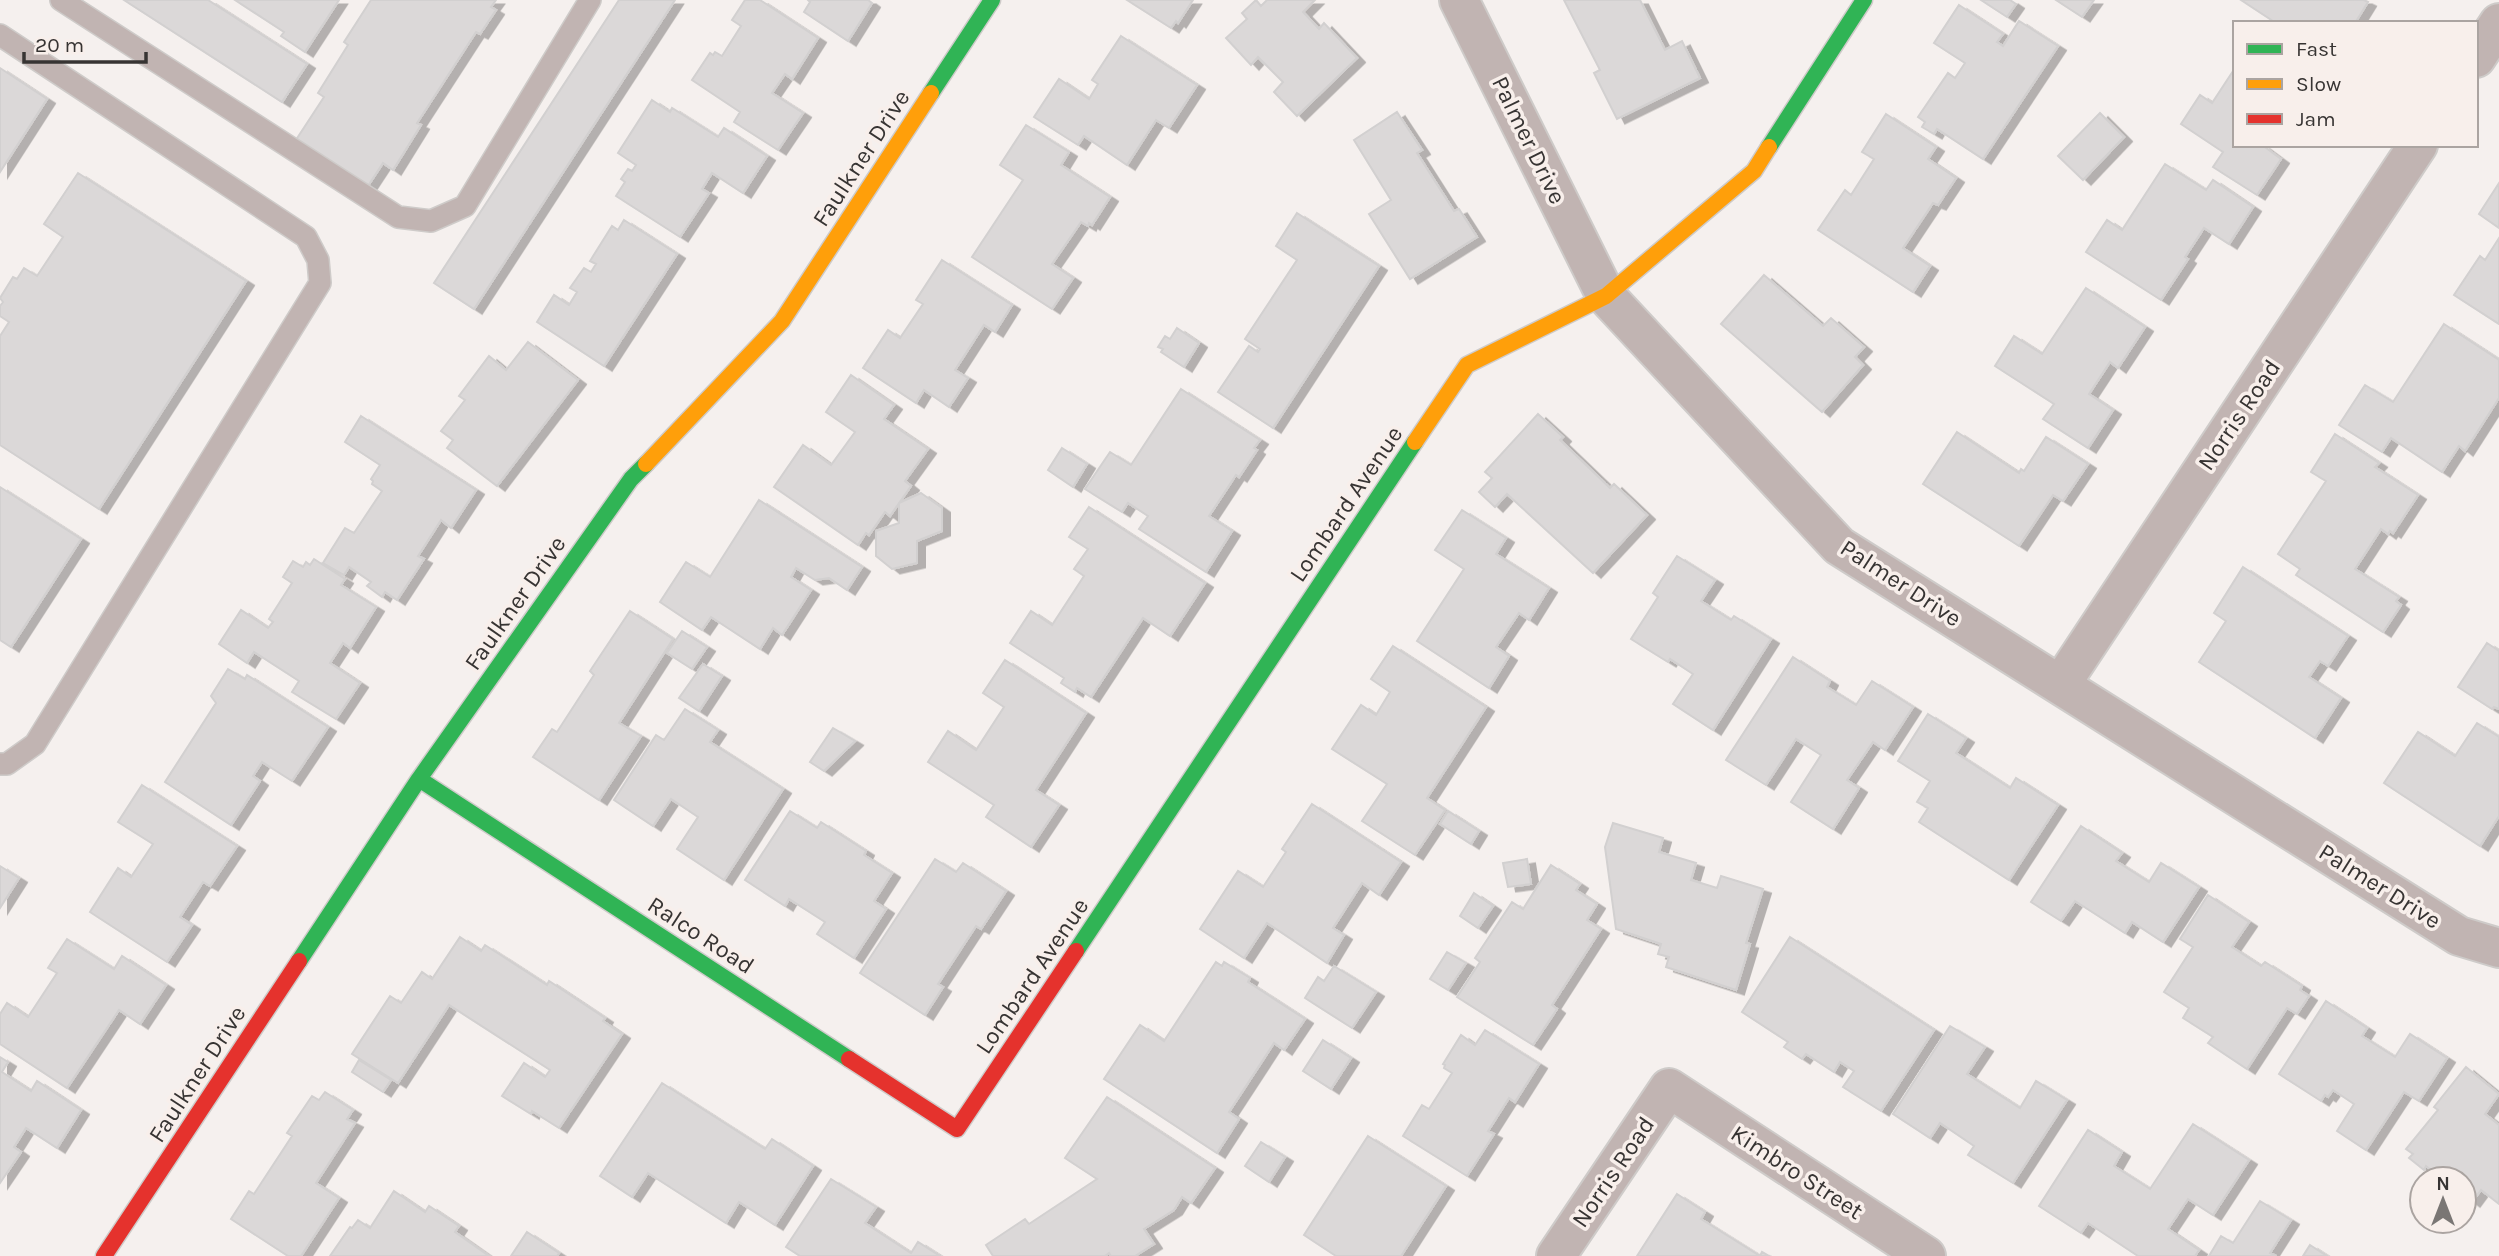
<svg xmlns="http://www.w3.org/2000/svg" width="2499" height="1256" viewBox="0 0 2499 1256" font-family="Karla,sans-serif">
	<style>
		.building { fill: #dbd8d8; stroke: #d2d0d0; stroke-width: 2; filter: url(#shadow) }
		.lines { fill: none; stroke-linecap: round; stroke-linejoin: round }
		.lane-casing { stroke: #cecbc9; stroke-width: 24 }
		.street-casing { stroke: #cecbc9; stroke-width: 42 }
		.fast-casing { stroke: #cecbc9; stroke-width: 19 }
		.slow-casing { stroke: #cecbc9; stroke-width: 19 }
		.jam-casing { stroke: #cecbc9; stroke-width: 19 }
		.lane { stroke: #c1b4b2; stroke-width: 21 }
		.street { stroke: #c1b4b2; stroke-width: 38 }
		.fast { stroke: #30b455; stroke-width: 16 }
		.slow { stroke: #ff9f0a; stroke-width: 16 }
		.jam { stroke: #e5322d; stroke-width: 16 }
		.labels { text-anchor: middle; stroke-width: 7; stroke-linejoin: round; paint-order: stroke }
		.street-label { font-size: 24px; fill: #373433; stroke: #f8efeb }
	</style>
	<defs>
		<filter id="shadow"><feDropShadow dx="8" dy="4.5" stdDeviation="0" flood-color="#0004"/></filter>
	</defs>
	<rect width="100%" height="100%" fill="#f5f0ee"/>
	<path class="building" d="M124,0H208L307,64L282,102Z
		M235,0H339L305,52L281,36L284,32Z
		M371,0H496L491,7L496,10L480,34L476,32L417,123L421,125L393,170L383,163L364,192L292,146L324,97L318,93L348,45L344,42Z
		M619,0H675L474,309L434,283Z
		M745,0H760L818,38L792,79L785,74L772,93L803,113L778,150L734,122L740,112L692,80L710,53L713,55L715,52L722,56L741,26L732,20Z
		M808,0H868L872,3L848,41L804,12L810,2Z
		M1127,0H1193L1178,23L1176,21L1171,28Z
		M1256,0L1261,6L1267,0H1315L1303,12L1319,29L1324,23L1357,58L1297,116L1274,92L1283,82L1258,57L1251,65L1226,38L1247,19L1242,13Z
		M1564,0H1640L1665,50L1682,41L1700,78L1617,119L1594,73L1600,70Z
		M1981,0H2010L2016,4L2007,17Z
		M2056,0H2094L2082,17Z
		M2241,0H2364L2368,2L2355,23H2276Z
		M1959,5L2003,34L1997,42L2003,46L2019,21L2058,46L1983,159L1937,129L1934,134L1922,127L1925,122L1918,117L1948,73L1955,78L1965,63L1934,43Z
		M1121,36L1197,85L1169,128L1156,120L1127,165L1084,136L1078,145L1034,117L1059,79L1089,99L1098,84L1092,80Z
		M0,68L47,99L0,172Z
		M2235,68V145H2262L2281,159L2257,195L2213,167L2223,152L2181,124L2200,95L2212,103Z
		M652,100L670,112L672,108L718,137L724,128L767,156L743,193L712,173L702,189L709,193L680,237L616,196L625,182L621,179L628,169L632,171L636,165L618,153Z
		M1397,112L1422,150L1417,153L1454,211L1459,209L1477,237L1410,279L1369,214L1391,200L1354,140Z
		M2100,113L2124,137L2083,180L2058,156Z
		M1886,114L1936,147L1928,159L1956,178L1938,205L1933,203L1903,248L1930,266L1913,292L1818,230L1845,190L1851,195L1874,159L1862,152Z
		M1026,125L1069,152L1061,165L1110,197L1092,225L1089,223L1088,226L1081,222L1052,264L1073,278L1052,309L972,257L1023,180L1000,165Z
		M2165,164L2206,190L2213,180L2253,207L2229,244L2204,228L2185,257L2188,259L2161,300L2086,252L2107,220L2122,230Z
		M78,173L246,281L99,509L0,445V336L9,322L0,316V306L3,302L0,298L13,277L17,279L24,268L37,276L63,237L44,224Z
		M2499,183V228L2479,214Z
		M1297,213L1379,266L1273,428L1218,392L1249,346L1258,352L1260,349L1245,339L1297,260L1276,246Z
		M624,220L677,254L604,366L537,322L554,295L569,305L577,292L570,288L584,268L591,272L596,264L590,261L612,226L618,230Z
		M2499,238V324L2454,295L2480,256L2485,260Z
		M942,260L1012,305L995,332L984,325L955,370L968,378L949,407L924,390L916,403L863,368L888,330L900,338L923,304L916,300Z
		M1764,275L1823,326L1831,318L1864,347L1855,357L1863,365L1822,412L1721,324Z
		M2086,288L2145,327L2118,368L2110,362L2089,394L2113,410L2088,448L2043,419L2054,404L1995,366L2014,336L2042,354Z
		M2444,324L2499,360V398L2465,451L2459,446L2442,472L2391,438L2382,452L2339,425L2365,385L2393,402Z
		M1177,328L1199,343L1184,367L1161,352L1163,349L1158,347L1165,336L1170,339Z
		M528,342L578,380L497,486L447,448L453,440L441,431L465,400L459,396L489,356L506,370Z
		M851,375L894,405L884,419L928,449L905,481L911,486L890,516L885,512L869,535L866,533L858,545L774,487L803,445L831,465L855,432L826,412Z
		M1181,389L1260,440L1254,448L1257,450L1239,477L1236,475L1209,516L1232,531L1206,572L1139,529L1148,516L1128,503L1122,512L1085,489L1110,452L1131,465Z
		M1538,414L1563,437L1560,440L1610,488L1614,484L1647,515L1593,573L1507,494L1495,507L1479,492L1492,478L1485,472Z
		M361,416L476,490L451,528L441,520L418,556L424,559L397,600L385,592L382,597L367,586L371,582L349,567L344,575L323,563L345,528L354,533L382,491L372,484L373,481L371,479L380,465L345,442Z
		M1957,432L2019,473L2021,469L2024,471L2046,437L2088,464L2063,501L2053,495L2019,546L1923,484Z
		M2335,434L2379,463L2375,467L2418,495L2393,533L2390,531L2388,534L2381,529L2355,569L2399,597L2396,601L2401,605L2383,632L2296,575L2300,569L2278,554L2326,481L2311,472Z
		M1062,448L1087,464L1073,487L1048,470Z
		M0,487L81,539L11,647L0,640Z
		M921,493L942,508V531L917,541V563L892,569L876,556V531L899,523V503Z
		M759,500L862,567L847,590L829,578L815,580L796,568L791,577L811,590L782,635L773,628L760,649L711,617L702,630L660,602L686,562L710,577Z
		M1089,507L1205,583L1170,636L1143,618L1091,697L1077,688L1075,692L1061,683L1064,678L1010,643L1031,611L1052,625L1084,576L1074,569L1088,549L1069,537Z
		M1462,510L1506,538L1496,554L1549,588L1529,620L1519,613L1496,647L1509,656L1489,688L1417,641L1464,569L1435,550Z
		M1677,556L1715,580L1701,601L1731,620L1734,616L1771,639L1713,730L1673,704L1693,674L1670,659L1668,662L1631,639L1658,597L1653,593Z
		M314,559L345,579L341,585L376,607L350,648L343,643L330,663L360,683L336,719L292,692L299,681L254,652L247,663L219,644L241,610L268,628L273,622L269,619L292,583L283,577L293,561L303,567L306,562L310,565Z
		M2243,567L2348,636L2328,666L2320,661L2309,677L2341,698L2315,738L2199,662L2226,621L2214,613Z
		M630,611L673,639L619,723L641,736L599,800L533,757L552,729L557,732L594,675L590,671Z
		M682,631L707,647L692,669L667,653Z
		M2487,643L2499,651V709L2494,707L2492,709L2458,687Z
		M1393,646L1486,707L1427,798L1445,810L1415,855L1362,821L1387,784L1332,749L1361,705L1376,715L1390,692L1371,679Z
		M1793,657L1830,681L1827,687L1856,705L1872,681L1913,707L1885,750L1873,742L1847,780L1859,788L1833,829L1791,802L1821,755L1796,739L1766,785L1726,760Z
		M1005,660L1086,713L1036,790L1059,805L1031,847L986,817L994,805L928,762L948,731L976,750L1004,707L983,693Z
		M703,664L722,676L699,711L679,698Z
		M228,669L245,679L247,675L328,727L292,781L262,762L253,776L260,781L231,825L165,782L216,703L211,696Z
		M685,709L718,730L710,742L783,789L724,880L677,849L698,817L671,799L653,826L614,800L656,735L664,740Z
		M1928,714L1966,738L1956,753L2010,788L2016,778L2058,805L2009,880L1919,822L1928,808L1917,802L1930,781L1898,761Z
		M2477,723L2499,737V816L2480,846L2384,783L2418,732L2455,756Z
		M833,728L855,741L824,771L810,762Z
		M142,785L237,846L210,886L203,882L180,917L192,925L167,962L90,912L118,868L131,877L153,844L118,822Z
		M1312,804L1401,862L1379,895L1362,883L1333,928L1344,935L1327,963L1267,923L1244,958L1200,929L1238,871L1263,887L1286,852L1282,849Z
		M790,811L817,828L821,822L866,851L864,855L892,873L874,901L886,909L854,958L817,934L825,922L789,899L785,906L745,880Z
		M1448,811L1479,831L1471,844L1440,824Z
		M1613,823L1663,838L1659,852L1696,863L1691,880L1717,888L1721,876L1763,889L1746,943L1750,944L1736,990L1666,967L1669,957L1658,954L1661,944L1616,929L1605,847Z
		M2081,826L2122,853L2116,861L2149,882L2161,863L2199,887L2163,942L2132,922L2125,933L2075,901L2061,921L2031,902Z
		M935,859L956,872L963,863L1006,891L981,929L976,926L938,984L943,987L925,1015L860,973Z
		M1527,859L1531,884L1508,887L1503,863Z
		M1551,865L1580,884L1576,890L1597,904L1587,920L1601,929L1552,1005L1557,1009L1533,1045L1457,997L1480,962L1475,958L1512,902L1523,909Z
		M0,866L19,878L0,908Z
		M1474,893L1493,906L1478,928L1460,916Z
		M2208,895L2249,922L2232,947L2261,966L2265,962L2302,986L2300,990L2309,996L2297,1014L2287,1008L2247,1069L2208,1043L2213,1037L2183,1018L2189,1008L2164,992L2193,947L2180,939Z
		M460,937L481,951L485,945L547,985L549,981L605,1018L603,1021L622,1034L559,1128L532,1111L531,1114L502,1096L524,1063L545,1077L550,1070L449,1005L398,1083L352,1054L390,996L401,1003L422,972L432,979Z
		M1790,937L1934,1030L1881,1111L1843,1087L1854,1071L1840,1062L1834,1072L1806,1054L1802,1059L1784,1047L1788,1042L1742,1012Z
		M67,939L114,969L122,956L166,985L140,1024L119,1010L67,1088L0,1044V1014L7,1003L28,1017L57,973L48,968Z
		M1447,952L1466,963L1448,990L1430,979Z
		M1216,962L1222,966L1224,962L1250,978L1248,982L1305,1019L1284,1050L1274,1043L1229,1112L1239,1119L1217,1153L1104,1079L1140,1025L1164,1041Z
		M1334,966L1376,992L1352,1028L1305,998L1318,977L1324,981Z
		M2326,1001L2367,1028L2362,1036L2395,1057L2410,1034L2447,1058L2419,1101L2404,1092L2366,1150L2337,1131L2354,1104L2333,1090L2328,1097L2325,1095L2321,1101L2279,1074Z
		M1950,1026L1985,1047L1967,1074L2020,1108L2036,1081L2067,1100L2013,1183L1968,1155L1974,1146L1940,1123L1930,1138L1893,1114Z
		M1485,1030L1539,1064L1515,1102L1509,1098L1488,1131L1494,1134L1467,1176L1403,1136L1422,1105L1429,1109L1452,1073L1444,1068L1445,1065L1443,1064L1461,1035L1475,1045Z
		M1323,1040L1351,1058L1331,1089L1303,1071Z
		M0,1057L8,1062L2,1072L31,1091L37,1081L81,1110L57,1148L26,1128L14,1147L21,1152L0,1183Z
		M359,1060L391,1080L383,1092L352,1072Z
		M2466,1067L2499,1094L2485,1114L2499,1125V1204L2481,1190L2472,1202L2464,1196V1179H2442L2426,1166L2424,1170L2409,1158L2413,1154L2406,1149L2438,1110L2434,1107Z
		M662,1083L765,1149L772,1139L813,1166L775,1225L739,1202L726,1223L648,1173L632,1197L600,1176Z
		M325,1092L353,1110L347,1119L355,1123L316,1183L339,1198L301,1256H288L231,1219L249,1191L254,1194L292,1136L287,1133L312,1096L319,1100Z
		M1107,1097L1215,1168L1191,1203L1182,1197L1174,1210L1144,1229L1154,1244L1135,1256H1111L1109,1253L1105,1256H993L986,1245L1025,1219L1029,1224L1097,1179L1065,1158Z
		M2193,1124L2249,1160L2213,1215L2188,1199L2168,1229L2199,1250L2195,1256H2138L2088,1223L2081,1233L2039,1206L2088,1130L2122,1152L2114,1166L2150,1189Z
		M1368,1136L1446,1186L1401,1256H1336L1304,1235Z
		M1261,1142L1285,1157L1269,1182L1245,1166Z
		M831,1179L876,1207L865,1223L911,1253L918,1242L940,1256H800L786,1247Z
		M394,1191L425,1212L429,1206L459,1226L455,1232L489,1256H330L350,1227L352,1228L358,1220L370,1228Z
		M1677,1194L1705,1212L1701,1219L1760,1256L1762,1252L1769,1256H1637Z
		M2260,1201L2291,1220L2270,1253L2276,1256H2209L2221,1236L2233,1243Z
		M527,1232L559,1253L557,1256H511Z
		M2310,1245L2327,1256H2303Z"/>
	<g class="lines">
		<g class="lane-casing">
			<path id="lane" d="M61,0L398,217L431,221L465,206L590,0
				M0,35L306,237L318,260L320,283L35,744L7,764H0"/>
		</g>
		<g class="street-casing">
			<path id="street" d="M1459,0L1606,296L1839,546L2459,936L2499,948
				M2476,58L2499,23
				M2061,684L2418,145
				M1556,1256L1669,1088L1926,1256"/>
		</g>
		<g class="fast-casing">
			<path id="fast" d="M931,93L992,0
				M1769,147L1864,0
				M419,779L849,1059
				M1076,951L1415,442
				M299,961L419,779L631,479L646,464"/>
		</g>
		<g class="slow-casing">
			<path id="slow" d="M1415,442L1467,365L1606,296L1754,171L1769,147
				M646,464L782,321L931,93"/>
		</g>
		<g class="jam-casing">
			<path id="jam" d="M849,1059L957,1129L1076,951
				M104,1256L299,961"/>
		</g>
		<use href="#lane" class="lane"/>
		<use href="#street" class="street"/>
		<use href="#fast" class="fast"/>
		<use href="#slow" class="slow"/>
		<use href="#jam" class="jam"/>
	</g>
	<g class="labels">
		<g class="street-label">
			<text transform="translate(1529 140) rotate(64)" y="8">Palmer Drive</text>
			<text transform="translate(861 158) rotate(-57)" y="8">Faulkner Drive</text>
			<text transform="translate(2239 415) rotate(-56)" y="8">Norris Road</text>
			<text transform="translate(1346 504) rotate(-56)" y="8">Lombard Avenue</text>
			<text transform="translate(1901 583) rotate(33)" y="8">Palmer Drive</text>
			<text transform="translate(515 603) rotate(-55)" y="8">Faulkner Drive</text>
			<text transform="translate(2380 886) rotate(32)" y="8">Palmer Drive</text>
			<text transform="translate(701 935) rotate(33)" y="8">Ralco Road</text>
			<text transform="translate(1032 976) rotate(-56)" y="8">Lombard Avenue</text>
			<text transform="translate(197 1074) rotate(-57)" y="8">Faulkner Drive</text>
			<text transform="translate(1613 1172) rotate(-56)" y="8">Norris Road</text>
			<text transform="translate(1797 1172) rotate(33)" y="8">Kimbro Street</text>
		</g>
	</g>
	<rect x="2233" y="21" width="245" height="126" fill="#f8efeb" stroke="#aba4a1" stroke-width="2"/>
	<rect x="2247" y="44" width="35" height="10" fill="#30b455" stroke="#aba4a1" stroke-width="2"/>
	<text x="2296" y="56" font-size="21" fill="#373433">Fast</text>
	<rect x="2247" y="79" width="35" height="10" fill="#ff9f0a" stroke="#aba4a1" stroke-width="2"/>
	<text x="2296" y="91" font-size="21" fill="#373433">Slow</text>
	<rect x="2247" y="114" width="35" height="10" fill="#e5322d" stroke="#aba4a1" stroke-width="2"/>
	<text x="2296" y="126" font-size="21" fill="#373433">Jam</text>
	<g transform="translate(2443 1200)"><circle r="33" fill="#f8efeb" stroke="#aba4a1" stroke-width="2"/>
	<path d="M0-5L12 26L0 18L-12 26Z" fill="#7a7674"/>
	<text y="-10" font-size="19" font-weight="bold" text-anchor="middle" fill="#373433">N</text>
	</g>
	<path d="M24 52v10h122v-10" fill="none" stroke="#373433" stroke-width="3.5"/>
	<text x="35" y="52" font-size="21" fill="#373433" stroke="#f8efeb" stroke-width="5" paint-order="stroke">20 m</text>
</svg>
